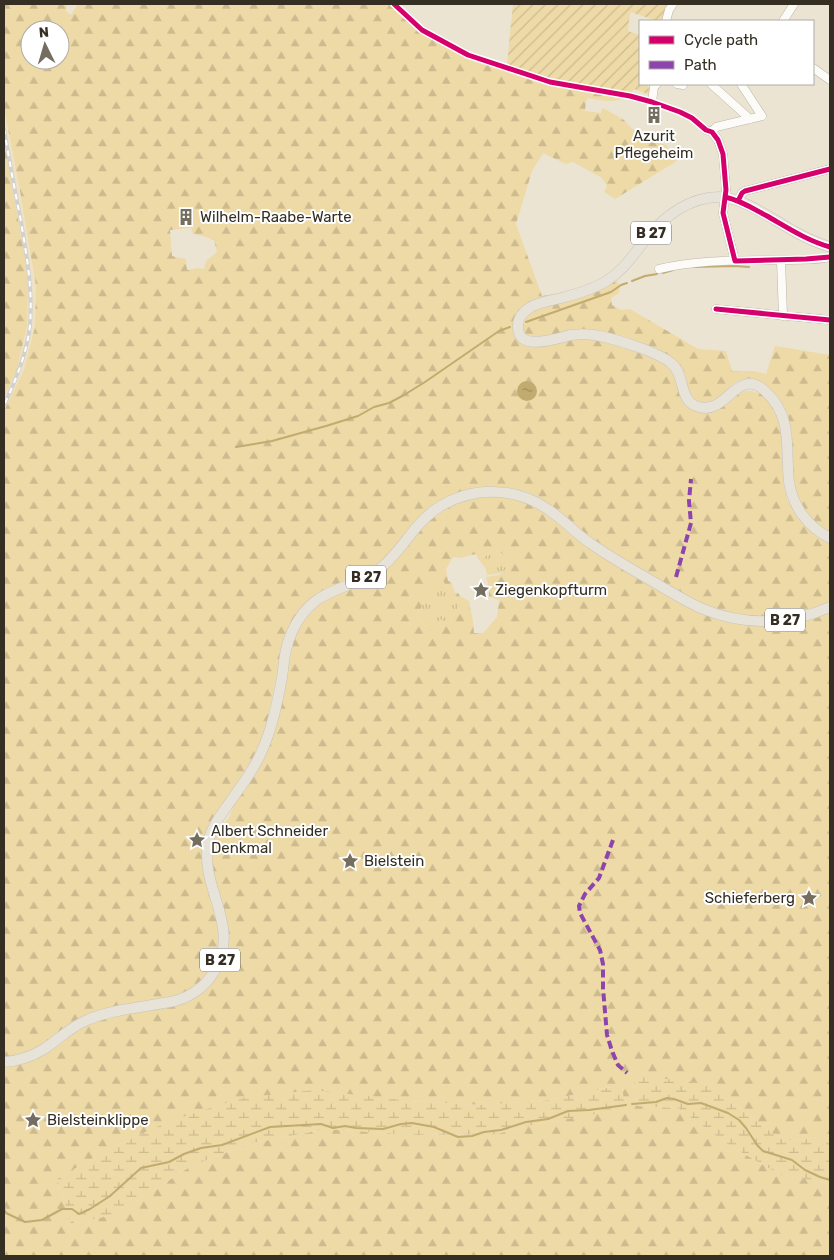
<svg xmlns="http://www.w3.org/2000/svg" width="834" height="1260" viewBox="0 0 834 1260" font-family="Rubik,sans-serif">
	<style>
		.built { fill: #efe2c4 }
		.grass { fill: url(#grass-tufts) }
		.forest { fill: url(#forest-firs); fill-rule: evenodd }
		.wetland { fill: url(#wetland-marsh) }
		.garden { fill: url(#garden-furrows) }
		.water { fill: url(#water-ripples) }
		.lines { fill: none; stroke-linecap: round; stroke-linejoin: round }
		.stream { stroke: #c2ab6f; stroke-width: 2 }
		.minor-casing { stroke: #bcb6a8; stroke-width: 9 }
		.major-casing { stroke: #c7c4bb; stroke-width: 11 }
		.minor { stroke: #fcfbf8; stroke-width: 8 }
		.major { stroke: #e7e3d9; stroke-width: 10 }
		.rail-casing { stroke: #d3d1cc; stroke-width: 4 }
		.rail { stroke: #fff; stroke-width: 2; stroke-dasharray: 5.5; stroke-linecap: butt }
		.quiet { stroke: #8e44ad; stroke-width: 4; stroke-dasharray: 8 4; stroke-linecap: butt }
		.cycleway-casing { stroke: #fff; stroke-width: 8 }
		.cycleway { stroke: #d6006c; stroke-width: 5 }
		.labels { text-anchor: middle; stroke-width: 4; stroke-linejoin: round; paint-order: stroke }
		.shield { fill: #fff; stroke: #716d64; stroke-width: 1 }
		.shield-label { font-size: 14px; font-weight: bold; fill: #342f22 }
		.poi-label { font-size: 15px; fill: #342f22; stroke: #fff; text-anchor: start }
	</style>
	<defs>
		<pattern id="grass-tufts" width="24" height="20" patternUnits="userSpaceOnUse" patternTransform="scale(1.25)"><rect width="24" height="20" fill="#eedaa7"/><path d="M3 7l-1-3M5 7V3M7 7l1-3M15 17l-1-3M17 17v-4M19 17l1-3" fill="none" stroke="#cdbb8f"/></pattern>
		<pattern id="forest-firs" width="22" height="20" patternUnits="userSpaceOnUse" patternTransform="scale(1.25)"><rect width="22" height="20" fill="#eedaa7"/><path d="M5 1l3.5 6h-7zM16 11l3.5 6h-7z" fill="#cdbb8f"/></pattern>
		<pattern id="wetland-marsh" width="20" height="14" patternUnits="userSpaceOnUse" patternTransform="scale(1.25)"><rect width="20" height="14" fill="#eedaa7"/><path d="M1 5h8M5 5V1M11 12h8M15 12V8" fill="none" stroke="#cdbb8f"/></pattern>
		<pattern id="garden-furrows" width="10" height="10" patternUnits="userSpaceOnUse" patternTransform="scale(1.25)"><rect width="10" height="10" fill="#eedaa7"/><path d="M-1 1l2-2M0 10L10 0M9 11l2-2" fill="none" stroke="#cdbb8f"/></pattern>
		<pattern id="water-ripples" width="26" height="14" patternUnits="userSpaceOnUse" patternTransform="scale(1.25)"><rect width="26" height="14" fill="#c2ab6f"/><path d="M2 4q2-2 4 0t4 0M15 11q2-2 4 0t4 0" fill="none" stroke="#9e8c5b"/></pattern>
	</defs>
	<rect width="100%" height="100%" fill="#ece4d2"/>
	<path class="built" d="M4,108L19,185L36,286L35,327L24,370L4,411V398L17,369L24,252L4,141Z"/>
	<path class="grass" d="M498,551C507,556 508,559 507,569L501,573L487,575L486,569L479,560L483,559L485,556Z
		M434,575L442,579L453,598L459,599L460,596L469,601L471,611L469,602L455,612L449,624L431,632L417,618Z"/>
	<path class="forest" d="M4,4H67L66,11L71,15L78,4H393L395,10L470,60L550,83L626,97C615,104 600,100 588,98L586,101L585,111L601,113L602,108L605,109L624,120L641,138L666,145L677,161L615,199L604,192L607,186L602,178L573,162L566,164L543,153L532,171L516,224L542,296L569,291V292L526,304C510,316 512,323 519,339L576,338L598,339L640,352L670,367L677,379L679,393L682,400L689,408L694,411L707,413L718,410L735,396L744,391H752L761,394L766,398L774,410L781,427L784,465L783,481L787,499L797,514L830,542V603L804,613L761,618L729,613L698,603L608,550L586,535L551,505L533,495L524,491L504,487L483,488L462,492L443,499L435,504L382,561L370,569L323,590L309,600L298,611L286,633L266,727L257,752L248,768L209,832L219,932L220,948L208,976L183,995L108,1010L30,1053L4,1058V411L24,370L35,327L36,286L19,185L4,108ZM30,30H60V60H30ZM191,228L193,234L203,236L214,240L217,252L206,261L204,269L197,268L187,270L186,259L172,256L170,230Z
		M4,141L24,252L28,285L27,326L17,369L4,398Z
		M616,279L620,287L619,293L611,298L612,305L621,310L630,309L698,349L726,351L732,371H754L766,374L775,346L830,355V533C802,515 793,496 792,463C792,450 793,438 790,425C787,413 777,398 769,388C766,384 762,382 757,380C731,371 724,404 704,403C685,402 689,380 682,367C678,362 673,359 667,355L601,332L538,338C518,336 519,322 533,311Z
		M493,496L513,498L531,504L728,621L830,611V1138L818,1137L796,1141L779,1138L707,1084L635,1076L637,1106L678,1108L729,1145L779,1174L830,1184V1256H4V1066L92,1022L207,988C244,953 224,912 212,870C211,861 210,850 213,841C216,832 224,824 229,817L283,694L293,644L298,630L307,617L318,606L330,597L365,582L426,524L441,512L449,507L465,500L474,498ZM498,551C507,556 508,559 507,569L499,575L486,577L489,587V597L499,600L497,617L483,633H474L473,621L469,602L466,600C457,605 454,615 449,624L440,619L431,632L417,618L434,575L442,579L453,598L459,599L460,596L458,593H455L451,581H448L446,569L453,557L460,558L476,554L479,560L483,559L485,556ZM622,1085L624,1109L526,1126L497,1134L416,1135L327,1129L248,1144L191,1166L117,1214L71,1224L57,1179L109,1149L167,1122L411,1101L480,1105L543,1101Z"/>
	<path class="wetland" d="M635,1075L707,1084L779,1138L796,1141L818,1137L830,1138V1184L779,1174L729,1145L678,1108L637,1106Z
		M622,1085L625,1109L526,1126L497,1134L416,1135L327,1129L248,1144L191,1166L117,1214L71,1224L57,1179L109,1149L167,1122L241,1098L314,1090L411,1101L480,1105L543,1101Z"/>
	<path class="garden" d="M513,4H668L664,12L663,21H658L630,12L628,31L640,35V74L639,78L640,79V84H648L650,95L634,89L631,93H626L563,82L544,78L507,65Z"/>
	<path class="water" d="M517 391a10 10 0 1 1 20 0a10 10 0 1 1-20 0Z"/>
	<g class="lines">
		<path class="stream" d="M692,267L735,266L749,267
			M663,273L673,270
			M632,281L645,276L657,274
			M526,322L611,292L621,285L627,283
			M236,447L272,441L326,426L358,416L374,407L389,403L404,395L425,382L499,331L510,327
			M632,1104L656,1102L667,1098L674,1099L688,1104L701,1103L728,1113L739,1120L746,1128L757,1145L763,1151L792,1160L805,1170L820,1177L830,1180
			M4,1209L6,1213L25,1222L42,1220L62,1209H72L79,1214L90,1209L110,1196L141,1168L169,1162L184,1154L201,1148L222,1145L270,1127L321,1124L333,1128L345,1126L356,1128L383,1129L401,1124L412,1123L434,1127L458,1137L472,1136L484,1132L501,1130L526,1122L548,1119L568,1111L589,1110L626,1105"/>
		<g class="minor-casing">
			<path id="minor" d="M666,21L669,10L673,4
				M783,21L794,4
				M813,68L830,80
				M677,84L683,85
				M711,84L750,119
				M652,102L654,87L657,84
				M706,130L712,132L718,140L723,154L726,190L723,213L735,261
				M712,132L716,127L762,116L741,84
				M738,201L742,193L745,191L830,169
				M781,260L783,316
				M659,269C701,259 741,261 784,260C798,259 816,261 830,257
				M716,309L830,320"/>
		</g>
		<g class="major-casing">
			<path id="major" d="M830,247C817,243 804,237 792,230C772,219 743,197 719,197C691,197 665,215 648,237C635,252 625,269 608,280C594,289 577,294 561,298C550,301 538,302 529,308C523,312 518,318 518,326C517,353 557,338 571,335C581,334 591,334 600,336C618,340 658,352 671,363C686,375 678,402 699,407C727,415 737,366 765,391C794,417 785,449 789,482C793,507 808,527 830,538
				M4,1062C18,1061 31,1057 44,1049C58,1040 69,1028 85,1021C111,1009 146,1007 175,1001C192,996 206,986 215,970C241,925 200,889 208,843C211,827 221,815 230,802C241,786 253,771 261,753C272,729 277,704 282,678C284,662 285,646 292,632C313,584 350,593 383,566C403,549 414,524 436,509C471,486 515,486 549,510C564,520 575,533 590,543C610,557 631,569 652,581C669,591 685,601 703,609C744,626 790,625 830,607"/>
		</g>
		<use href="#minor" class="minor"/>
		<use href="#major" class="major"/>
		<g class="rail-casing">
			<path id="rail" d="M4,129C9,158 14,187 20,216C26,252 33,288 30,325C27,353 16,380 4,405"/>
		</g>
		<use href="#rail" class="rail"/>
		<path class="quiet" d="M676,577L691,523L689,501L691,479
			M613,840L599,878L585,894L579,906L580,913L600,950L603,964V988L607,1035L612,1051L618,1065L627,1073"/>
		<g class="cycleway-casing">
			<path id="cycleway" d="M394,4L422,30L468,55L550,82L630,96L652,102L680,112L692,118L706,130L712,132L718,140L723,154L726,190L723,213L735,261L806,259L830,257
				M725,197C740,200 754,209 767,216C788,228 808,241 830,247
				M738,201L742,193L745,191L830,169
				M716,309L830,320"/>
		</g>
		<use href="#cycleway" class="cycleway"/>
	</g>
	<defs>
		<g id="building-bare" transform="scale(1.35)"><path d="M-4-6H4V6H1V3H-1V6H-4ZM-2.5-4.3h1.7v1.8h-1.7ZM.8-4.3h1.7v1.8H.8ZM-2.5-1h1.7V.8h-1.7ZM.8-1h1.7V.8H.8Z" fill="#746e60" stroke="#fff" stroke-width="2.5" paint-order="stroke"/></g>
		<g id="sight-bare" transform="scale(1.35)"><path d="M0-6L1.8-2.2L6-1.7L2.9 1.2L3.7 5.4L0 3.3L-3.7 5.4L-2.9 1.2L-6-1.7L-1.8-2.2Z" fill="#746e60" stroke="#fff" stroke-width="2.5" paint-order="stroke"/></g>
	</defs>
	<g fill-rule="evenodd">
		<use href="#building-bare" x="654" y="115"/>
		<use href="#building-bare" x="186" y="217"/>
		<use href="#sight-bare" x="481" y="590"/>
		<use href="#sight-bare" x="197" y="840"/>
		<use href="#sight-bare" x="350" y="861"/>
		<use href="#sight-bare" x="809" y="898"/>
		<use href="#sight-bare" x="33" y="1120"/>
	</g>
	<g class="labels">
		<g class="shield">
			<rect x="631" y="221.5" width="40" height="23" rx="4"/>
			<rect x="346" y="565.5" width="40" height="23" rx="4"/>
			<rect x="765" y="608.5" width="40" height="23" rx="4"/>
			<rect x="200" y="948.5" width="40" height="23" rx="4"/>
		</g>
		<g class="shield-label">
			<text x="651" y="238">B 27</text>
			<text x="366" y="582">B 27</text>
			<text x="785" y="625">B 27</text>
			<text x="220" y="965">B 27</text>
		</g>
		<g class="poi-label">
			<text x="654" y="141" text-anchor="middle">Azurit<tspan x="654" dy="17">Pflegeheim</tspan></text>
			<text x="200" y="222">Wilhelm-Raabe-Warte</text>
			<text x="495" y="595">Ziegenkopfturm</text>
			<text x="211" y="836">Albert Schneider<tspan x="211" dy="17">Denkmal</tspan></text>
			<text x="364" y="866">Bielstein</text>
			<text x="795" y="903" text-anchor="end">Schieferberg</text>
			<text x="47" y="1125">Bielsteinklippe</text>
		</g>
	</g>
	<rect width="834" height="1260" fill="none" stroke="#342f22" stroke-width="10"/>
	<rect x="639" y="20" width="175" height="65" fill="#ffffff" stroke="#aeaca7"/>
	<rect x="649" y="36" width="25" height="8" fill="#d6006c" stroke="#aeaca7"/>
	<text x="684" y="45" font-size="15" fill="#342f22">Cycle path</text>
	<rect x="649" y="61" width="25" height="8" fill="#8e44ad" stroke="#aeaca7"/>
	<text x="684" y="70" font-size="15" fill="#342f22">Path</text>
	<g transform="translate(45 45) rotate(355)"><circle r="24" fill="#ffffff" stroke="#aeaca7"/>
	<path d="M0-4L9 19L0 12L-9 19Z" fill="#746e60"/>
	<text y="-8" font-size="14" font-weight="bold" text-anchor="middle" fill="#342f22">N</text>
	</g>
</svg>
